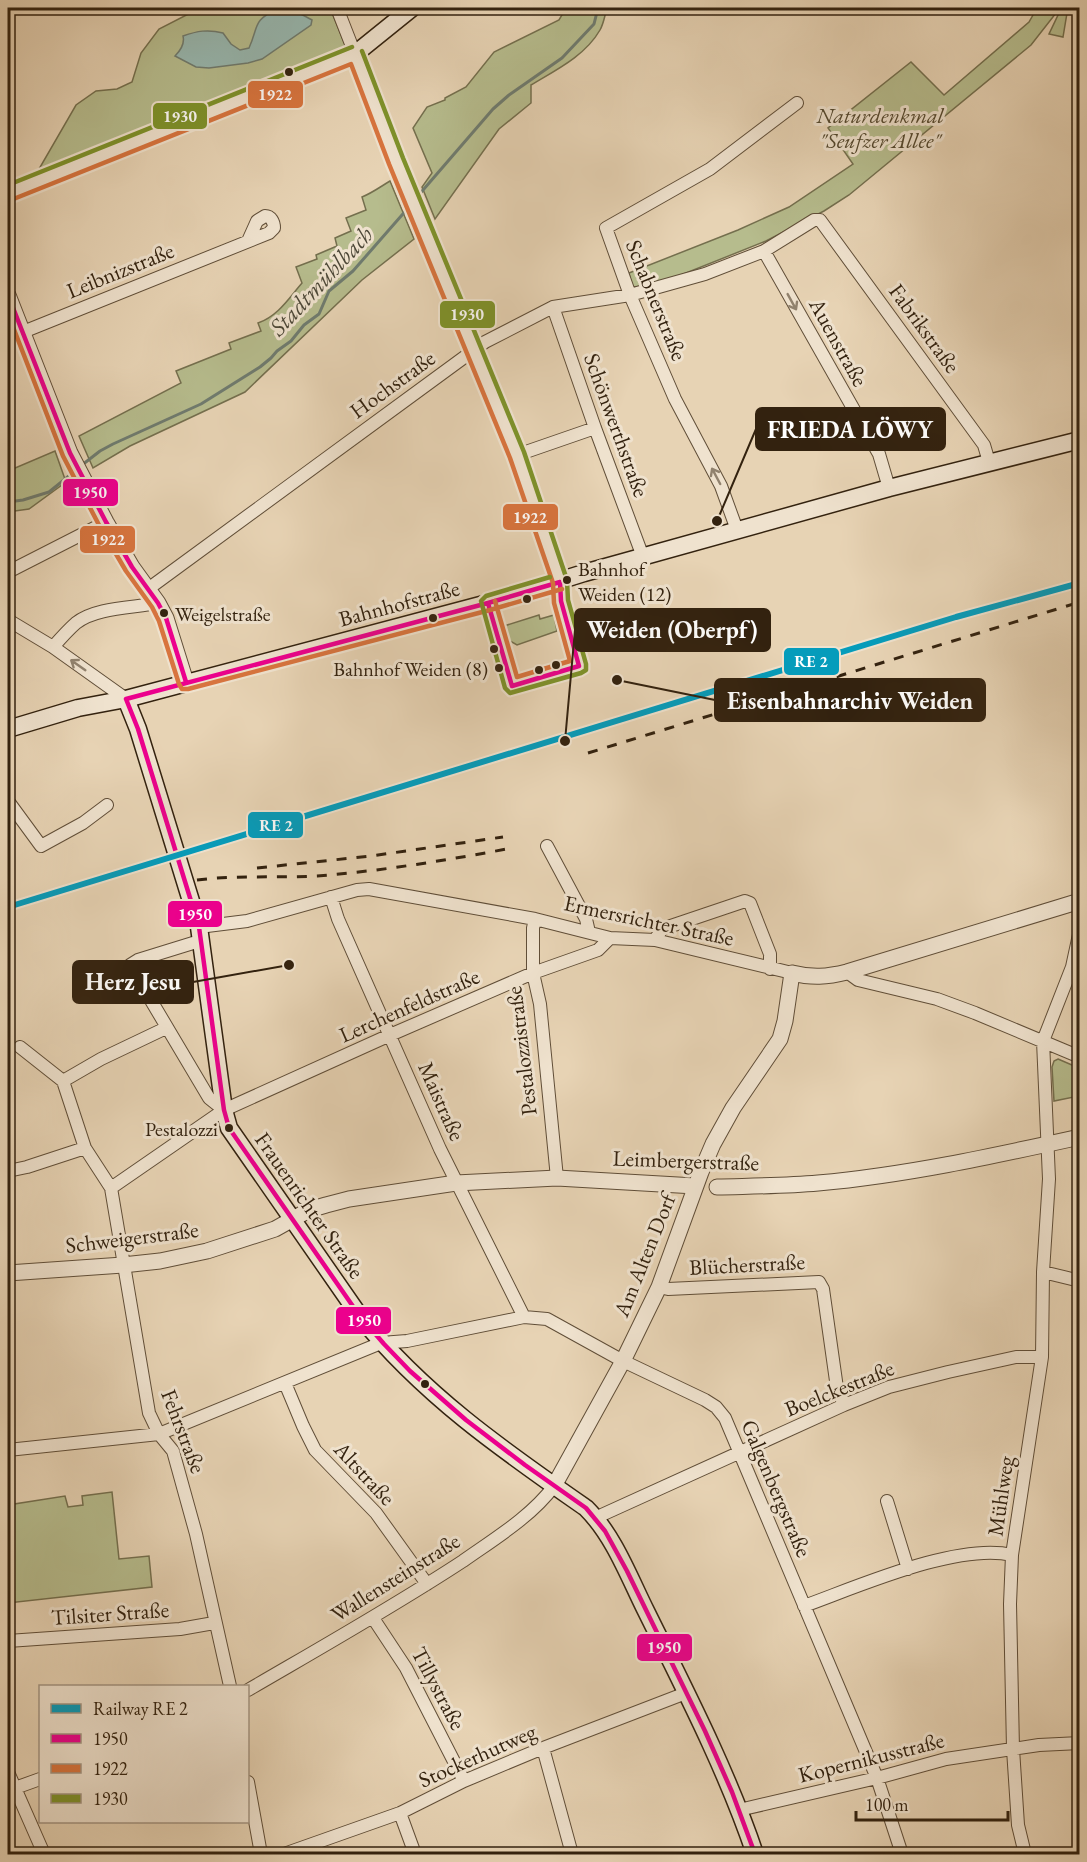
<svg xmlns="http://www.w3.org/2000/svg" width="1087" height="1862" viewBox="0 0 1087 1862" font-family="'EB Garamond',serif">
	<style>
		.green { fill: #b6bc8d; stroke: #746f4e; stroke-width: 1.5 }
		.water { fill: #97b7af; stroke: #6f7b6f; stroke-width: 1.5 }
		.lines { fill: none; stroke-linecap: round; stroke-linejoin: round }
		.stream { stroke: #6f7b6f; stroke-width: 3 }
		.minor-casing { stroke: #604e38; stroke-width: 14 }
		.tertiary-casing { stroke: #604e38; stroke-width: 17 }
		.secondary-casing { stroke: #33220f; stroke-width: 19 }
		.minor { stroke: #efe2ce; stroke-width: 12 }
		.tertiary { stroke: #efe2ce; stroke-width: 15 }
		.secondary { stroke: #efe2ce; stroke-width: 16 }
		.rail { stroke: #33220f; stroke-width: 3; stroke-dasharray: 10 10; stroke-linecap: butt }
		.bus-1-casing { stroke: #efe2ce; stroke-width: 9 }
		.bus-2-casing { stroke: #efe2ce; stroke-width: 9 }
		.bus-3-casing { stroke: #efe2ce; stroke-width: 9 }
		.bus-1 { stroke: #ec008d; stroke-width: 4.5 }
		.bus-2 { stroke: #d8743e; stroke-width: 4.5 }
		.bus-3 { stroke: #7e922a; stroke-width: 4.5 }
		.rail-1-casing { stroke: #efe2ce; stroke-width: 10 }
		.rail-1 { stroke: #059cbb; stroke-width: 6 }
		.oneway { stroke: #91826e }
		.bus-dot { fill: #33220f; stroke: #efe2ce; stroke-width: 2 }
		.labels { text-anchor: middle; stroke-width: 6; stroke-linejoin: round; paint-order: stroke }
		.bus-label { font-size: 20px; fill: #33220f; stroke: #efe2ce; text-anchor: start }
		.park-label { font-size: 22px; font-style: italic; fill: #54482e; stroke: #efe2ce }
		.street-label { font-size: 22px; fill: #33220f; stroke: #efe2ce }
		.water-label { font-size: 24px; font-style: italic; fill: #4c4737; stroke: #efe2ce }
		.leader { fill: none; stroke: #33220f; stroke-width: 2 }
		.callout-dot { fill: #33220f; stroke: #efe2ce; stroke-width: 2 }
		.callout { fill: #33220f; stroke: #33220f; stroke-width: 2 }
		.callout-label { font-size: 24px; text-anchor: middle; font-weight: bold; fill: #fff }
		.line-badge { stroke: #efe2ce; stroke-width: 2 }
		.badge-label { font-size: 16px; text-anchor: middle; font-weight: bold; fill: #fff }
	</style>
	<rect width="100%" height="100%" fill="#e7d3b4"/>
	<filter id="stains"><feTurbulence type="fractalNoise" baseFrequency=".00333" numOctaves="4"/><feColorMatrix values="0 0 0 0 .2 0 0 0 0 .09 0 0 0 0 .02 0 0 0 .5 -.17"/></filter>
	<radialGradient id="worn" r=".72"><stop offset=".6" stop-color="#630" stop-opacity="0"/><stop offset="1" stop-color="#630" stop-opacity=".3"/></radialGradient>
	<path class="green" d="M200,8H330L346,47L39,169L76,105L96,91L117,89L132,82L141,53L159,29Z
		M566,8H607C605,14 604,23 600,30C585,56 556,70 531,85V103L499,129L435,219L422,187L432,173L413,128L427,107L445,100V98L466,87L494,52L559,20Z
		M1037,8H1060L1031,45L849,195L824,211L766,241L656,285L632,287L629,273L738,230L789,207L853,164L828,128L911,62L944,95L1029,22Z
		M1060,11L1067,13L1063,37L1049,34Z
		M390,181L414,239L362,280L245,392L130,446L93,468L79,436L181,383L176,371L231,349L229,343L261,331L258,323C278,316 289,298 302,283L296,267L317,259L316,255L337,246L335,238L351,231L346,218L366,210L362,197C372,193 380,187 390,181Z
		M55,451L66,482L29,509L8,512V471Z
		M539,615L540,619L554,615L557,631L517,645L510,641L504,626Z
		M1058,1059L1079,1068V1096L1054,1101L1052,1067L1054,1061Z
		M112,1492L119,1559L149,1556L152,1587L8,1603V1505L65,1496L68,1507L83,1505L82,1496Z"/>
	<path class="water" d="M277,9C291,8 301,14 312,20L311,25L262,59L248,63L209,68L196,67L175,56C181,50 185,44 183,36C197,31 208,29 223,33L231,44L240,50L249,48C259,26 252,21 277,9Z"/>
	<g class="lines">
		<path class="stream" d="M417,197L493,109L509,95L562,58L594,24L598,8
			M82,465L100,451L113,444L201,404L260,367L271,358L277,351L291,341L304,325L319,314L329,291L353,271L409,207
			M8,502L23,500L49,492L75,471"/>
		<g class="minor-casing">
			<path id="minor" d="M337,8L355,54
				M764,251L879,454L889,488
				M553,307L595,428L643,557
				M8,338L269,233L274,228C274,222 271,216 265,216L257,221L248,241
				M517,455L595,428
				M737,530L721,486L675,399L630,295L606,228L710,169L797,103
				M8,572L106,522
				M148,589L485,342L553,307L630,295L705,274L764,251L814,220H820L984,445L989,462
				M8,620L53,647L126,699
				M53,647C60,639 68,630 76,623C96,607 134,608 158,603
				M8,801L41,846L83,823L107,805
				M547,846L586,919L589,932
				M331,897L338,919L440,1149L524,1317
				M535,919L533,928V973L540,1004L557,1178
				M199,927L247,921L357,890L369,889L535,919L610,938L655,940L792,973
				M655,940L662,929L745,901L750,903L770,954V969
				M193,943L138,960L130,965L209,1098L224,1110
				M847,972L858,980L937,999L975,1013L1080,1057
				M20,1047L63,1081L85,1148
				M63,1081L101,1059L166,1028
				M8,1171L27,1167L85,1148L111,1188L224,1110L390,1035L533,973L598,950L610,938
				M111,1188L149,1413L159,1434L173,1451L196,1534L230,1686
				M1043,1272L1080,1281
				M659,1287L668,1289L819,1282L823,1289L837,1388L844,1405
				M285,1383L303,1426L315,1450L376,1513L427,1584
				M8,1450L159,1434L381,1343L407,1341L524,1317L547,1319L623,1361L705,1400L716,1407L725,1418L877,1778L902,1854
				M887,1501L908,1569
				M595,1518L844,1405L889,1387L948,1372L1016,1357H1042
				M804,1606C857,1587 958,1542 1012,1555
				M373,1618L406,1668L464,1781
				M8,1641L180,1629L214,1623
				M248,1690C320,1648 393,1607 463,1561C494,1539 531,1517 554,1486
				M543,1748L572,1854
				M8,1772L44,1854
				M248,1782L261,1854
				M15,1788L40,1779
				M739,1810L877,1778L946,1759L1039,1745L1080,1743
				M400,1813L415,1854
				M284,1854L400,1813L464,1781L543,1748L686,1693
				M1025,1854L1018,1825L1013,1749L1010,1604L1012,1555L1042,1357L1043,1272L1049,1179L1043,1041L1072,967L1080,930"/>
		</g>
		<g class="tertiary-casing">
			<path id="tertiary" d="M8,193L355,54
				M8,295L70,453L106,522L132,567L158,603L166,618L186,682
				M717,1187C751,1186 785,1186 818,1183C907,1175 993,1156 1080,1137
				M8,1273L123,1265L160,1261L207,1251L275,1229L309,1210L326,1205L349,1199L456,1183L557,1178L695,1186
				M554,1486L623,1361L659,1287L701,1172L713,1144L733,1108L780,1039L785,1021L792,973C812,978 827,977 847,972L1080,901"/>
		</g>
		<g class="secondary-casing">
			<path id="secondary" d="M412,8L355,54L396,161L517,455L560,582
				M126,699L138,729L199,927L224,1110L229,1128L359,1315C423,1395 504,1451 586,1508C614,1536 629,1577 646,1611C685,1690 727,1771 755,1854
				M8,729L78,708L126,699L488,603L584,573L889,488L1080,440"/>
		</g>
		<use href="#minor" class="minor"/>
		<use href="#tertiary" class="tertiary"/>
		<use href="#secondary" class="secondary"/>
		<path class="rail" d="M588,753L1080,602
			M257,868L371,856L503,837
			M197,880C237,875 277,878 317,876C382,871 448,860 512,848"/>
		<g class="bus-1-casing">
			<path id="bus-1" d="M8,295L70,453L106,522L132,567L158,603L166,618L186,682
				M560,582L561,601L579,666L512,686L488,603Z
				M126,699L138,729L199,927L224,1110L229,1128L359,1315L384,1344L410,1371L466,1420L525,1465L586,1508L605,1531L627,1571L705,1731L732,1792L755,1854
				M126,699L488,603"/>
		</g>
		<g class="bus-2-casing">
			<path id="bus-2" d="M11,200L351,64L389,164L510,458L553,583L554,603L570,661L517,677L495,601
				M8,314L63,456L99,525L126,571L152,607L159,621L179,684L182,689H188L490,610L562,589"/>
		</g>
		<g class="bus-3-casing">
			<path id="bus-3" d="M362,51L403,158L524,452L567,580
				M8,185L352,47
				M550,577L486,596L481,601L505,688L510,693L581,673L586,670V664L568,600L567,581"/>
		</g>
		<use href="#bus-1" class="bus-1"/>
		<use href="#bus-2" class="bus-2"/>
		<use href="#bus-3" class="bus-3"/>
		<g class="rail-1-casing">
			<path id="rail-1" d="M8,907L956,617L1080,583"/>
		</g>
		<use href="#rail-1" class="rail-1"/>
	</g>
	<defs><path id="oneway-shaft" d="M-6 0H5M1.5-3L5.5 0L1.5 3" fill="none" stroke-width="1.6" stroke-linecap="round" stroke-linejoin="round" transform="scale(1.5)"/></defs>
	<g class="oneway">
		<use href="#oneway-shaft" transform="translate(792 302) rotate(61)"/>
		<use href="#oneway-shaft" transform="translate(716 476) rotate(-118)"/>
		<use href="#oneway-shaft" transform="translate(78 665) rotate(-145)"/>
	</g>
	<g class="bus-dot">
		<circle cx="289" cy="72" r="5"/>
		<circle cx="567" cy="580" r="5"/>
		<circle cx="527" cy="599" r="5"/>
		<circle cx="164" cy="613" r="5"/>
		<circle cx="433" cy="618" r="5"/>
		<circle cx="494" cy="649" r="5"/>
		<circle cx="556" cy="665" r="5"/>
		<circle cx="499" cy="668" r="5"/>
		<circle cx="539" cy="670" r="5"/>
		<circle cx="229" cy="1128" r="5"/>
		<circle cx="425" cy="1384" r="5"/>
	</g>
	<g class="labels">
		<g class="bus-label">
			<text x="578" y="576">Bahnhof<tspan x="578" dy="25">Weiden (12)</tspan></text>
			<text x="175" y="621">Weigelstraße</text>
			<text x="488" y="676" text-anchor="end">Bahnhof Weiden (8)</text>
			<text x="218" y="1136" text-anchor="end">Pestalozzi</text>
		</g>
		<g class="park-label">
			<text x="880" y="123">Naturdenkmal<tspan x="880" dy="25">"Seufzer Allee"</tspan></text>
		</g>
		<g class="street-label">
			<text transform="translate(120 270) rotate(-22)" y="8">Leibnizstraße</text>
			<text transform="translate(657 300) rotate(68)" y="8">Schabnerstraße</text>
			<text transform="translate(925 328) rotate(54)" y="8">Fabrikstraße</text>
			<text transform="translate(839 342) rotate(61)" y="8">Auenstraße</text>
			<text transform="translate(392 384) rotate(-36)" y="8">Hochstraße</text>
			<text transform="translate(617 425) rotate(70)" y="8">Schönwerthstraße</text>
			<text transform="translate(399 603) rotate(-15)" y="8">Bahnhofstraße</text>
			<text transform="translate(649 920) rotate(12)" y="8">Ermersrichter Straße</text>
			<text transform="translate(409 1005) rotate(-24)" y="8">Lerchenfeldstraße</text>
			<text transform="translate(521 1051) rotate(-97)" y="8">Pestalozzistraße</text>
			<text transform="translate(442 1101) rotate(66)" y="8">Maistraße</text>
			<text transform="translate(686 1160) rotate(2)" y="8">Leimbergerstraße</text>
			<text transform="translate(310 1205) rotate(55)" y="8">Frauenrichter Straße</text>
			<text transform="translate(132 1237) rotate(-7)" y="8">Schweigerstraße</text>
			<text transform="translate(644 1255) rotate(-68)" y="8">Am Alten Dorf</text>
			<text transform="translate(747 1264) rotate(-3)" y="8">Blücherstraße</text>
			<text transform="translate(839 1388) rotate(-22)" y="8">Boelckestraße</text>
			<text transform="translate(184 1431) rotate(69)" y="8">Fehrstraße</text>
			<text transform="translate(365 1473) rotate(47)" y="8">Altstraße</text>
			<text transform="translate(777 1488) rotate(67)" y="8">Galgenbergstraße</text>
			<text transform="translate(1000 1496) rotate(-82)" y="8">Mühlweg</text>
			<text transform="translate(395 1577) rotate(-32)" y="8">Wallensteinstraße</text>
			<text transform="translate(110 1613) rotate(-4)" y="8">Tilsiter Straße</text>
			<text transform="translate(439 1688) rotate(62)" y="8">Tillystraße</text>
			<text transform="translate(477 1755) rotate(-24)" y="8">Stockerhutweg</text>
			<text transform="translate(871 1757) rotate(-14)" y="8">Kopernikusstraße</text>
		</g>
		<g class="water-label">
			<text transform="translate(321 281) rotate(-47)" y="8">Stadtmühlbach</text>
		</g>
	</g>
	<path class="leader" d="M717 521L756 429M565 741L575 630M617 680L715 700M289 965L193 982"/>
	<g class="callout-dot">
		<circle cx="717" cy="521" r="6"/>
		<circle cx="565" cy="741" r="6"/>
		<circle cx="617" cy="680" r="6"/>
		<circle cx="289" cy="965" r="6"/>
	</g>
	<g class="callout">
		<rect x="756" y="408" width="189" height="42" rx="6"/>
		<rect x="575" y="609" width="195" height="42" rx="6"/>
		<rect x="715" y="679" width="270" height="42" rx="6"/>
		<rect x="73" y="961" width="120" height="42" rx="6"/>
	</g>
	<g class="callout-label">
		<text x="850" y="438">FRIEDA LÖWY</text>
		<text x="672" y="638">Weiden (Oberpf)</text>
		<text x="850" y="709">Eisenbahnarchiv Weiden</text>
		<text x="133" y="990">Herz Jesu</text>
	</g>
	<g class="line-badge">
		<rect x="247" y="80" width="57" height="29" rx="6" fill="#d8743e"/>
		<rect x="152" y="102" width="56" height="28" rx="6" fill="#7e922a"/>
		<rect x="439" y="300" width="57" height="29" rx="6" fill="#7e922a"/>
		<rect x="62" y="478" width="57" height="29" rx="6" fill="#ec008d"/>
		<rect x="502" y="503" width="57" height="28" rx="6" fill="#d8743e"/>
		<rect x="79" y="525" width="57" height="29" rx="6" fill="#d8743e"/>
		<rect x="783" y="647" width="57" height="29" rx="6" fill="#059cbb"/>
		<rect x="247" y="811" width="57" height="28" rx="6" fill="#059cbb"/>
		<rect x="167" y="900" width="56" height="28" rx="6" fill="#ec008d"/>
		<rect x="335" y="1306" width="57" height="29" rx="6" fill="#ec008d"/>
		<rect x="636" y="1633" width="57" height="29" rx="6" fill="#ec008d"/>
	</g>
	<g class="badge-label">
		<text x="275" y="100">1922</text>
		<text x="180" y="122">1930</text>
		<text x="467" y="320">1930</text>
		<text x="90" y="498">1950</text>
		<text x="530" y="523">1922</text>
		<text x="108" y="545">1922</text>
		<text x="811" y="667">RE 2</text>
		<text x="276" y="831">RE 2</text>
		<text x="195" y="920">1950</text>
		<text x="364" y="1326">1950</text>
		<text x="664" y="1653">1950</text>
	</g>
	<rect width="1087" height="1862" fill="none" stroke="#e7d3b4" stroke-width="30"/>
	<rect x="9" y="9" width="1069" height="1844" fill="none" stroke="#33220f" stroke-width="3"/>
	<rect x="15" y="15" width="1057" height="1832" fill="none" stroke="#33220f" stroke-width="1.5"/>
	<rect x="39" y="1685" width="210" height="138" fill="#efe2ce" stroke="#a49582" stroke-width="1.5"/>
	<rect x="51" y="1704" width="30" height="9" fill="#059cbb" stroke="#a49582" stroke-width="1.5"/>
	<text x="93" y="1715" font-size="18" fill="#33220f">Railway RE 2</text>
	<rect x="51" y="1734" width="30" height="9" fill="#ec008d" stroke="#a49582" stroke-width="1.5"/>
	<text x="93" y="1745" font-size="18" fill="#33220f">1950</text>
	<rect x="51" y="1764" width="30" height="9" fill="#d8743e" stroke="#a49582" stroke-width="1.5"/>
	<text x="93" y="1775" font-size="18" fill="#33220f">1922</text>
	<rect x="51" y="1794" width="30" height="9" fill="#7e922a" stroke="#a49582" stroke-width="1.5"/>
	<text x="93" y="1805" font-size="18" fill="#33220f">1930</text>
	<path d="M856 1811v9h152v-9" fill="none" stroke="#33220f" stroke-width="3"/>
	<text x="865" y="1811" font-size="18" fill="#33220f" stroke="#efe2ce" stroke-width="4.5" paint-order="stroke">100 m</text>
	<rect width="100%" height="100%" filter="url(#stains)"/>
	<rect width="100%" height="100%" fill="url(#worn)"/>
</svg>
